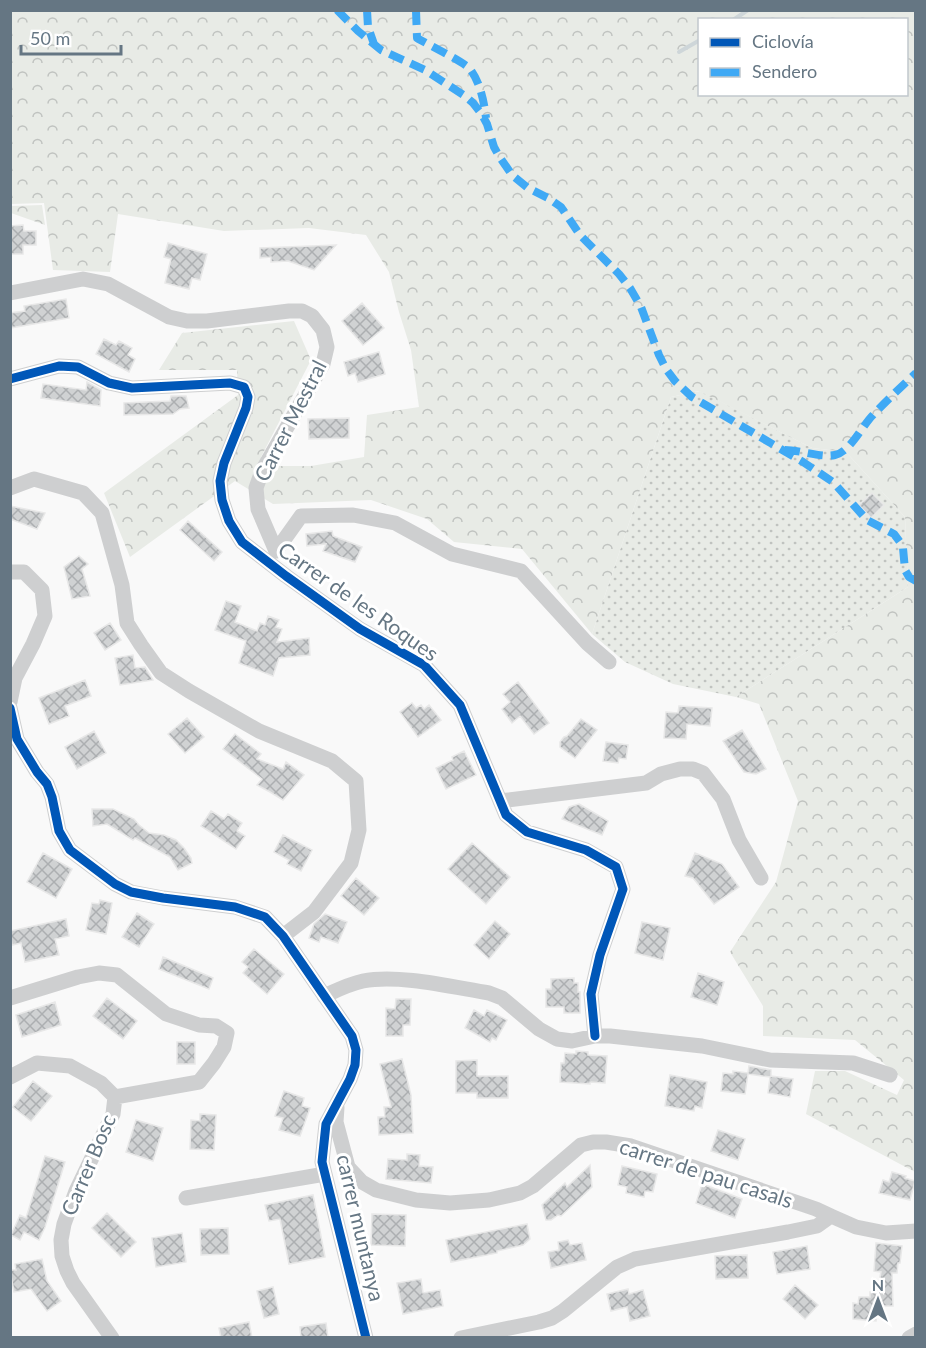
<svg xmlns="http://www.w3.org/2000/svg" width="926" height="1348" viewBox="0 0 926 1348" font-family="Lato,sans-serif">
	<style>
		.grass { fill: url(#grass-dots) }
		.forest { fill: url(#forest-crowns); fill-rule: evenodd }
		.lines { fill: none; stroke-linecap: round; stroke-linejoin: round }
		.stream { stroke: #ced6d9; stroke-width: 4 }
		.building { fill: url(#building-cross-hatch); stroke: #e8e8e8; stroke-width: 1.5 }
		.street { stroke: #cecfd0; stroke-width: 15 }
		.quiet { stroke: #3fa9f5; stroke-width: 8; stroke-dasharray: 15 8; stroke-linecap: butt }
		.cycleway-casing { stroke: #fff; stroke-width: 13 }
		.cycleway { stroke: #0057b8; stroke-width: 9 }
		.labels { text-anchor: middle; stroke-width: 6; stroke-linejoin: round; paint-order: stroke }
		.street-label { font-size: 21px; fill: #657683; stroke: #fff }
	</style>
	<defs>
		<pattern id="grass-dots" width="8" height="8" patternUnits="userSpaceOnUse" patternTransform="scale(1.5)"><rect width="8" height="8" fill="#e8ebe6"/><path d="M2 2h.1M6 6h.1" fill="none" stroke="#c0c3c0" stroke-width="1.8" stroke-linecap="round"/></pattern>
		<pattern id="forest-crowns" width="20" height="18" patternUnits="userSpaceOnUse" patternTransform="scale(1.5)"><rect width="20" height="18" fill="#e8ebe6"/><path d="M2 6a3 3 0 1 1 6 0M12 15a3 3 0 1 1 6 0" fill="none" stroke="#c0c3c0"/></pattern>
		<pattern id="building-cross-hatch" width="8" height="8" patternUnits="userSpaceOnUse" patternTransform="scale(1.5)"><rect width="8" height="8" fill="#d0d2d3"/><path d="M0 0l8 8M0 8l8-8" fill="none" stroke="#acafb1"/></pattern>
	</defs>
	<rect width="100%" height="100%" fill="#f9f9f9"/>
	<path class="grass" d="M700,391L812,448L846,452L905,517L908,587L736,697L673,684L625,662L592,634L671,397Z"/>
	<path class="forest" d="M10,11H915V1172L806,1114L815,1071H845L897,1095L904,1080L855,1040L763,1036V1006L730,952L776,882L798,801L759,704L736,697L908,587L905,517L846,452L812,448L699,391L671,397L592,634L522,549L454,542L427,519L371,500L273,504L235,481L130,557L104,493L238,395L237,370H159L182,333L294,321L311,360L261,457L278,466H311L364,457L367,415L419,407L411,350L399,312L389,272L366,235L309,228L224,231L118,214L110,272L53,270L44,203L11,204ZM700,20H906V94H700Z
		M42,205L45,225L11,213V206Z"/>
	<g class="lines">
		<path class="stream" d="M733,20L748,10
			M679,52L700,40"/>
	</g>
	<path class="building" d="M23,225L24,231H36V245H23V254H10V226Z
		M168,243L207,254L200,280L192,278L189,289L165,283L171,259L164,257Z
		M336,245L314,270L288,261L271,262V257L260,258V248Z
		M66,299L69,318L10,328V313L25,311L24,306Z
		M362,303L384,328L363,345L342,321Z
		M104,339L116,345L119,341L132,348L128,355L135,359L129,372L96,354Z
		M379,352L385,374L358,382L355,373L348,376L344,362Z
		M87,382L101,390L100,406L41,398L43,384L86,390Z
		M171,396H186L189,408L180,409L173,414L124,415V403L170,401Z
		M349,418V438L309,439L308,419Z
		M872,493L884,505L871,518L859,505Z
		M10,506L45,513L37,529L10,519Z
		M188,521L222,552L214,561L180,530Z
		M332,531L333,536L362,547L355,562L323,551L326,544L307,546L306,534Z
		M79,556L88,564L82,569L90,596L72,599L64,567Z
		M226,601L241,606L235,622L257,631L260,623L265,625L268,616L279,620L276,627L282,629L277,642L309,638L310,655L279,658L273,676L239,663L246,641L215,630Z
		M110,623L121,640L105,650L94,633Z
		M133,655L135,668L145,667L153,680L120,685L115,658Z
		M85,680L91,696L65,706L69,716L49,724L39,698Z
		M518,682L549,723L534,734L520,716L512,723L502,709L510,702L503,694Z
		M412,703L416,708L421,705L424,709L429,705L441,720L418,737L400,712Z
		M679,706L712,708L710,726L687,724L686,739L664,738L666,712L678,713Z
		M187,718L204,737L185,753L168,734Z
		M581,719L597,730L575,758L560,747V742L564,737L567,736Z
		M742,730L766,769L756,774L744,772L723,741Z
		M94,731L106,753L77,769L65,747Z
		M235,734L261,754L257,759L283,769L286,762L304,775L283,800L270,792L257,785L262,779L223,749Z
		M606,742L628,745L626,759L619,758L618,763L603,761Z
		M464,751L476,775L446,789L436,768L453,760L452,757Z
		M579,804L608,821L602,835L562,819L569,807Z
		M92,809H113L134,819L139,825L149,833L164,835L176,840L184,848L191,858L192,863L178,870L170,857L135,838L133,840L107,824L93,826Z
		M211,811L224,819L228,814L242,823L237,831L245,836L236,849L201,826Z
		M283,835L312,850L301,871L287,864L289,860L274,852Z
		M472,843L510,877L486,904L448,869Z
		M43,853L72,869L56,898L27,882Z
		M695,853L722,864L739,887L714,904L693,878L685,876Z
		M356,878L379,898L364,915L341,896Z
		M100,900L112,903L106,934L86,930L92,903L99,904Z
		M137,913L154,924L139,947L122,937Z
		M325,914L347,922L338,943L321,937L319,942L309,938L314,924Z
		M66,919L69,936L55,939L59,955L25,962L21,943L12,945L10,931Z
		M495,921L510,934L489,959L474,945Z
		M642,922L670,928L663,960L635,953Z
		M254,949L284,974L267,994L243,973L248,967L242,962Z
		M163,957L213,978L209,989L159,969Z
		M698,973L724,982L717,1005L691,997Z
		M574,978V983H578V992H580V1013H564V1007H546V989H551V979Z
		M107,998L137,1021L123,1039L93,1016Z
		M396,999H411L410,1025H403V1036H386V1008L395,1009Z
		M55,1002L61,1025L22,1037L16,1015Z
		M474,1010L484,1016L487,1010L507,1020L496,1040L492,1038L490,1042L465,1028Z
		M177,1042H195V1064H177Z
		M576,1051L588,1052V1055L607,1056L605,1083L590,1082V1084L560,1082L561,1063H564L565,1053L576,1054Z
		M402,1059L411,1095L413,1133L379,1135L378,1117H385L384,1107H391L380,1064Z
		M477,1060V1076H508V1098H477V1093H456V1061Z
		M749,1066L771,1070V1076L793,1079L790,1097L768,1093L770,1077L748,1074L745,1094L721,1091L723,1073L733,1074V1071L748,1073Z
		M670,1075L707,1082L702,1108L695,1106L694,1111L665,1106Z
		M33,1081L52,1096L31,1121L13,1107Z
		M284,1091L304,1098L302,1106L310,1108L300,1136L279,1130L283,1118L275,1116Z
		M200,1114L216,1115L214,1150L190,1149L191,1120L200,1121Z
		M136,1120L163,1128L153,1161L126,1152Z
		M718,1130L745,1139L738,1160L711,1151Z
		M407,1154L420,1155L419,1166L433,1167L431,1183L386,1179L388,1159L407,1160Z
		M45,1156L65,1162L45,1227L39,1240L24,1232L20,1240L11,1235L20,1215L26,1218Z
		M590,1165L592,1187L561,1216L558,1215L551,1220H546L542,1205L565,1183L567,1187Z
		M622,1166L657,1174L653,1192L645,1191L644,1197L626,1193L627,1187L618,1185Z
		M892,1172L906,1176L905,1178L915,1181L910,1200L879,1193L883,1180L889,1182Z
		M702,1184L742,1199L735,1218L696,1203Z
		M313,1195L325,1257L289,1264L280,1219L269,1221L265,1205Z
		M107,1213L136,1242L121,1257L92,1228Z
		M372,1214L406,1215L405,1246L371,1245Z
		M527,1224L530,1239L523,1245L497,1251V1253L451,1262L446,1240Z
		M228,1228L229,1254L201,1255L200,1229Z
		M182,1233L186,1262L156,1267L152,1238Z
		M568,1240L570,1245L582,1243L586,1260L551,1268L548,1252L559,1250L558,1242Z
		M876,1243L902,1246L900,1263H898L897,1273H892L893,1306H877L876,1321L853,1319V1303L858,1304L859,1297H870V1292H877L881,1272L874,1271Z
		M807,1246L810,1269L777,1274L773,1252Z
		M747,1255L748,1278L716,1279L715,1256Z
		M42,1259L47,1281L61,1301L47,1311L31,1289L14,1292L10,1270H16L15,1264Z
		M421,1279L423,1293L440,1290L443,1306L403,1314L397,1283Z
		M795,1285L818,1305L805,1319L783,1299Z
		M273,1287L279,1314L264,1318L257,1291Z
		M628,1289L629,1294L643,1290L650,1316L630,1321L627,1307L611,1311L607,1294Z
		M249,1322L252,1338H221L219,1328Z
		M326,1323L328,1338H301L300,1327Z"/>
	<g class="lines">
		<path class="street" d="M10,293L83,279L108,284L169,317L187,321H207L289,311H302L312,316L323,330L327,347L323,364L262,471L256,488L258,509L276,551L301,516L353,515L395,523L452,554L521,571L587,643L609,662
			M10,379L59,366L78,367L109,383L132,388L230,383L244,387L248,397L246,408L224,463L220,481L222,500L229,521L242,542L286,576L360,629L424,665L460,705L506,815L527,832L586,850L616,867L623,889L600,955L591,994L595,1036
			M10,488L34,479L83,493L102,513L122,585L127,623L141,645L161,673L189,691L259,731L332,761L356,781L359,830L351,863L314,912L283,936
			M10,572H24L42,590L45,616L33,644L15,678L10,702
			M10,708L17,739L37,772L47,784L52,797L59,831L70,850L115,884L131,892L163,898L235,907L265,917L283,936L352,1036L356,1050L355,1065L350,1079L326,1124L322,1162L366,1338
			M500,801L646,783L661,774L680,769H693L703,773L723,799L739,840L761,878
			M324,996C337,990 349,984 363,981C399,974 452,987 489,993L502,998L539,1029L557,1039L572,1041L595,1036H610L702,1046L770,1060L853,1063L890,1075
			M10,998L78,977L99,973L117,975L166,1014L199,1025L216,1026L227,1033L224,1047L214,1063L199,1082L115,1097
			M10,1077L37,1063L70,1066L101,1083L115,1097L113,1114L76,1191L64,1224L61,1240L62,1256L67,1271L73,1283L112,1338
			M337,1107L336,1122L348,1167L362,1182L376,1190L416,1200L450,1203L489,1200L520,1193L533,1186L581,1145L593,1142H606L631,1146L816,1209L831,1216
			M186,1198L325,1174
			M461,1338L539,1322L552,1318L563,1311L617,1267L635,1259L788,1232L817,1226L831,1216L856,1227L886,1233L916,1231
			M909,1338L916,1334"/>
		<path class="quiet" d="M337,10L358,31L381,50L425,70L465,96L473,103L481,113L487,124L494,147L499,156L512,175L528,188L548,198L561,207L580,235L619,274L630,288L641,307L659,355L666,369L675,381L692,397L803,462L833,482L867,520L894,534L900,542L903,548L905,570L909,577L916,581
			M367,10L368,27L374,44
			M416,10L417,38C427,44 464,62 470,69C480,82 484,101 486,118
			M785,450C800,450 822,458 835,455C850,452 862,426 873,415C886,401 901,387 916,373"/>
		<g class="cycleway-casing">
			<path id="cycleway" d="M10,379L59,366L78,367L109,383L132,388L230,383L244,387L248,397L246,408L224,463L220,481L222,500L229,521L242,542L286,576L360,629L424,665L460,705L506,815L527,832L586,850L616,867L623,889L600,955L591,994L595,1036
				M10,708L17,739L37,772L47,784L52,797L59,831L70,850L115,884L131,892L163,898L235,907L265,917L283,936L352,1036L356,1050L355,1065L350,1079L326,1124L322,1162L366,1338"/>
		</g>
		<use href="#cycleway" class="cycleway"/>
	</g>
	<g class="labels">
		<g class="street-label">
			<text transform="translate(291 421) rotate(-63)" y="7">Carrer Mestral</text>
			<text transform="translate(358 602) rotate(35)" y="7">Carrer de les Roques</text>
			<text transform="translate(89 1165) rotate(-67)" y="7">Carrer Bosc</text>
			<text transform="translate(706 1174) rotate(18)" y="7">carrer de pau casals</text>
			<text transform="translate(360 1228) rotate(77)" y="7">carrer muntanya</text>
		</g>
	</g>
	<rect width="926" height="1348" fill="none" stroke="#657683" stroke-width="24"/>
	<rect x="698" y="18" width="210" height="78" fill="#ffffff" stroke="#c1c8cd" stroke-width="1.5"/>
	<rect x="710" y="38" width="30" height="9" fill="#0057b8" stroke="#c1c8cd" stroke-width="1.5"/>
	<text x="752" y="48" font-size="18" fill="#657683">Ciclovía</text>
	<rect x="710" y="68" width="30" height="9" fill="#3fa9f5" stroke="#c1c8cd" stroke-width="1.5"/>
	<text x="752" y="78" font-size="18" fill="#657683">Sendero</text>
	<g transform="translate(878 1300)" stroke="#ffffff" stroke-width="4.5" paint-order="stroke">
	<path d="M0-4.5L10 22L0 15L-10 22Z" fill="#657683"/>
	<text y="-9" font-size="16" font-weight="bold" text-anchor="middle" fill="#657683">N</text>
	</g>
	<path d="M21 45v9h100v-9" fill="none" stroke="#657683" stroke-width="3"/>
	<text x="30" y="45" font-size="18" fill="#657683" stroke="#ffffff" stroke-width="4.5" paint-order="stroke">50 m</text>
</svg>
